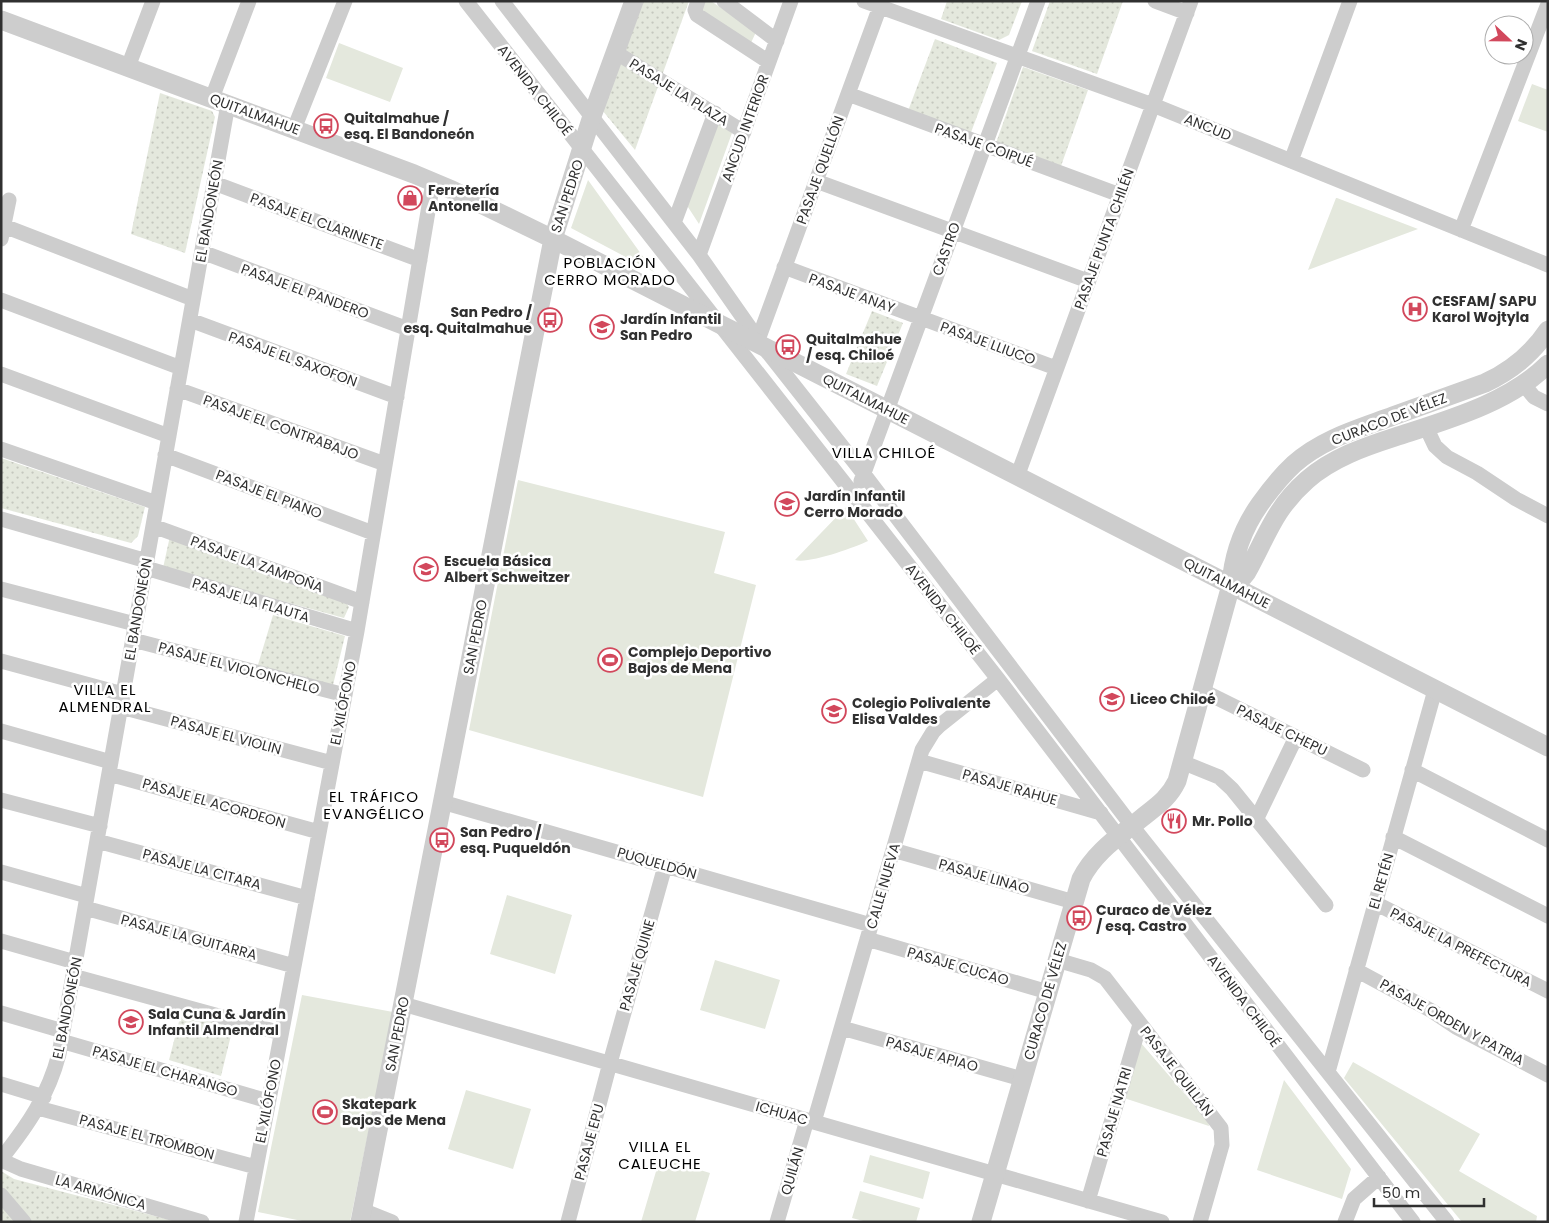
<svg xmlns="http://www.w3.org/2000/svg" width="1549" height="1223" viewBox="0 0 1549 1223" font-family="Poppins,sans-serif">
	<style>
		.grass { fill: #e4e8dd }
		.park { fill: url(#park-dots) }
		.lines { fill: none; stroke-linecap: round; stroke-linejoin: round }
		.minor { stroke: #cdcdcd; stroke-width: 15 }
		.tertiary { stroke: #cdcdcd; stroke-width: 19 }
		.labels { text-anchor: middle; stroke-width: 5; stroke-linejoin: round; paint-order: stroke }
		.street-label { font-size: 14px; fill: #303030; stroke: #fff }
		.poi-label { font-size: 14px; font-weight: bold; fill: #303030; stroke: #fff; text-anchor: start }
		.neighbourhood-label { font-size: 15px; letter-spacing: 1px; fill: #000; stroke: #fff }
	</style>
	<defs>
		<pattern id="park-dots" width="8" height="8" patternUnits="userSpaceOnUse" patternTransform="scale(1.25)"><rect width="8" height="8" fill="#e4e8dd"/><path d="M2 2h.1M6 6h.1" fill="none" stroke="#c4c7be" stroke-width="1.8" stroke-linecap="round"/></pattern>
	</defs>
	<rect width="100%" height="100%" fill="#fff"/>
	<path class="grass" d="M705,1H711L756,32L750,45L700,12Z
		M339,43L403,68L390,102L326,78Z
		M1532,84L1548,90V132L1518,121Z
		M718,123L732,133L699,224L686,204Z
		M588,180L654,272L571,228Z
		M1336,198H1337L1418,229L1308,270Z
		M518,480L725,532L714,573L756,585L703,797L469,730Z
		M846,507L868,541C853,548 809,564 795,560Z
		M507,895L572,915L555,974L490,954Z
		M715,960L780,980L765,1029L700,1010Z
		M302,995L393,1012L350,1222H307L258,1212Z
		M1141,1043L1208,1121L1209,1126L1124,1098Z
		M1353,1062L1480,1134L1459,1171L1537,1216L1536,1222H1462L1344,1078Z
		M1284,1080L1351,1169L1342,1199L1257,1170Z
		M466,1090L531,1109L513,1169L448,1149Z
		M870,1155L930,1172L923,1199L863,1182Z
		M660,1158L710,1173L695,1222H641Z
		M860,1191L920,1208L916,1222H867L852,1218Z"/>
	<path class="park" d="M642,1H689L635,150L602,110Z
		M947,1H1022L1009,35L999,40L941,19Z
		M1050,1H1123L1097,74L1032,51Z
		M935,39L997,63L970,135L908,111Z
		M1023,67L1088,90L1061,166L996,143Z
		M160,93L212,111L215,117L185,253L131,234Z
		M872,311L903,323L877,386L846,374Z
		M1,458L145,507L138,536L131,543L1,508Z
		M170,536L345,601L349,607L344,618L163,568Z
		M273,615L345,636L333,685L257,668Z
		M182,1010L234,1023L221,1076L169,1060Z
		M1,1171L14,1179L178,1222H1Z"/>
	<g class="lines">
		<path class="minor" d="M466,1L998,679L1413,1222
			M502,1L699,255L762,345L863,473L1132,826L1447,1222
			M698,1L695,10L697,15L769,62
			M724,1L777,41
			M864,1L1153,105L1548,265
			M1155,1L1187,13
			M615,52L744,132
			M128,67L153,1
			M848,94L1120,195
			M212,98L249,1
			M294,129L345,1
			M1291,161L1350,1
			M816,181L1088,281
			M214,183L420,260
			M674,223L715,113
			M4,226L193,299
			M1461,230L1548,4
			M1,239L9,200
			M202,252L408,329
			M699,255L791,1
			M784,267L1056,368
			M1,300L181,368
			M190,320L397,397
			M758,340L882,1
			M1,374L169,436
			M1524,385L1534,397L1548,404
			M177,389L385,464
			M1426,427L1435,446L1447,457L1477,473L1516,499L1548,516
			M1,449L157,503
			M165,455L373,533
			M1017,477L1191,1
			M861,481L1038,1
			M1,519L147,561
			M153,526L362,602
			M146,568L357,631
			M1,589L135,624
			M133,640L345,695
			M1,661L123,694
			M1201,690L1363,770
			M121,707L332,763
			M1,731L111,762
			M919,761L1101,813
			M1182,762L1219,777L1232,789L1326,905
			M1412,770L1548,840
			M109,774L319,832
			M1,800L100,826
			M442,802L871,925
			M1256,820L1296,737
			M1393,837L1548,916
			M97,841L307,898
			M893,850L1074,902
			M1,872L87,896
			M1375,903L1548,991
			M85,908L294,966
			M867,939L1048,992
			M1,941L75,962
			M1057,960L1091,970L1105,978L1221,1128L1222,1145L1200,1222
			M1356,970L1432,1011L1456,1027L1548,1075
			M73,976L281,1033
			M403,1004L1162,1222
			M1,1013L63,1031
			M842,1028L1022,1079
			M61,1041L268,1101
			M1328,1072L1435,690
			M1,1084L44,1097
			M38,1108L256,1167
			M814,1122L922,750L933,732L939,726L998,679
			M1,1159C28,1125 48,1096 59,1054L228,104
			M1,1160L21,1169L202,1222
			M1,1195L24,1222
			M1088,1201L1140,1024
			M362,1210L392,1222
			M246,1222L357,631L433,182
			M568,1222L610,1063L665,866
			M777,1222L807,1120
			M1345,1222L1354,1199L1379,1177"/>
		<path class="tertiary" d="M1,20L414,174L452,190L553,239L1548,747
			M1231,585L1243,577L1247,572C1267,536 1274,509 1307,480C1332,458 1364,447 1395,437C1447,420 1509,403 1548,364
			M360,1222L553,239L592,116L634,1
			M981,1222L1081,879C1095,851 1120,836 1143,817C1157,806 1169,798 1177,781L1231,585C1233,556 1243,528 1260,504C1270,490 1281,476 1294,464C1322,439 1358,429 1393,416C1423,405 1454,394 1485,383C1511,371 1532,354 1548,330"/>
	</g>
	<defs>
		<g id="bus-ring" transform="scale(1.25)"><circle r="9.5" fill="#fff" stroke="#d2485c" stroke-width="1.5"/><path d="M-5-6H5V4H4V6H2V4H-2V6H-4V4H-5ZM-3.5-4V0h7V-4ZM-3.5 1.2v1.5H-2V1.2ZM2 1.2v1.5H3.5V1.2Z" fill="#d2485c"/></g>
		<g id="shop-ring" transform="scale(1.25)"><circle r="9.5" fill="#fff" stroke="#d2485c" stroke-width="1.5"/><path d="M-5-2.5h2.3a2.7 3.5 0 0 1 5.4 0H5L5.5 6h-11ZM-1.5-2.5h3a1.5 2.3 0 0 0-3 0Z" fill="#d2485c"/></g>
		<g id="hospital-ring" transform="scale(1.25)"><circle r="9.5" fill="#fff" stroke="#d2485c" stroke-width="1.5"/><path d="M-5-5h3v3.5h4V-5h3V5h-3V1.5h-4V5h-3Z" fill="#d2485c"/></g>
		<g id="school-ring" transform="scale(1.25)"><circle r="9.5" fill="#fff" stroke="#d2485c" stroke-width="1.5"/><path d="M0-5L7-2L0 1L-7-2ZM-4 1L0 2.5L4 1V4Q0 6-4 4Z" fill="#d2485c"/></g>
		<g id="stadium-ring" transform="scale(1.25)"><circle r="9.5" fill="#fff" stroke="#d2485c" stroke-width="1.5"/><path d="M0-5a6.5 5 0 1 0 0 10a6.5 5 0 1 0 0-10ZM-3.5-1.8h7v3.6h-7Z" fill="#d2485c"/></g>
		<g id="restaurant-ring" transform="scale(1.25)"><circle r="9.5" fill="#fff" stroke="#d2485c" stroke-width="1.5"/><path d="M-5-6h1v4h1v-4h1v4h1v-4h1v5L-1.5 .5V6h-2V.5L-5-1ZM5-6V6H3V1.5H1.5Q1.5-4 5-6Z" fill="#d2485c"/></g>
	</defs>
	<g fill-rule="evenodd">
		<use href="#bus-ring" x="326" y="126"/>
		<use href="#shop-ring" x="410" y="198"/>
		<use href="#hospital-ring" x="1415" y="309"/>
		<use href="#bus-ring" x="550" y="320"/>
		<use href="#school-ring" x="602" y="327"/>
		<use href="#bus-ring" x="788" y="347"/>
		<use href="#school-ring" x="787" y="504"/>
		<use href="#school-ring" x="426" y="569"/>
		<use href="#stadium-ring" x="610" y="660"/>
		<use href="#school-ring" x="1112" y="699"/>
		<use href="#school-ring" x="834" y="711"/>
		<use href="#restaurant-ring" x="1174" y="821"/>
		<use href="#bus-ring" x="442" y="840"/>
		<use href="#bus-ring" x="1079" y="918"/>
		<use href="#school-ring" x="131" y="1022"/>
		<use href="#stadium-ring" x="325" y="1112"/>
	</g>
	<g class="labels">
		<g class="street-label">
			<text transform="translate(535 90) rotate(52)" y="5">AVENIDA CHILOÉ</text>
			<text transform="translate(679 92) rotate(32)" y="5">PASAJE LA PLAZA</text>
			<text transform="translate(255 114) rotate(20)" y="5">QUITALMAHUE</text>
			<text transform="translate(1208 127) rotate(22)" y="5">ANCUD</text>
			<text transform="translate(745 128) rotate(-70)" y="5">ANCUD INTERIOR</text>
			<text transform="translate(984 145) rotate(20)" y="5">PASAJE COIPUÉ</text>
			<text transform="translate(820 170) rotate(-70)" y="5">PASAJE QUELLÓN</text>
			<text transform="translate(567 196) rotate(-72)" y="5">SAN PEDRO</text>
			<text transform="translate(209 211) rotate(-80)" y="5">EL BANDONEÓN</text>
			<text transform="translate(317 221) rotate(20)" y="5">PASAJE EL CLARINETE</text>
			<text transform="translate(1104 239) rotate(-70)" y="5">PASAJE PUNTA CHILÉN</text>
			<text transform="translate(946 249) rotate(-70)" y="5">CASTRO</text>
			<text transform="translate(305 291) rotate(20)" y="5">PASAJE EL PANDERO</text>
			<text transform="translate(852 293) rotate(20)" y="5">PASAJE ANAY</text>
			<text transform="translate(988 343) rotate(20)" y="5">PASAJE LLIUCO</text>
			<text transform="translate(293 359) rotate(20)" y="5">PASAJE EL SAXOFON</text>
			<text transform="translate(866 399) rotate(27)" y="5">QUITALMAHUE</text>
			<text transform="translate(1389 419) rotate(-21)" y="5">CURACO DE VÉLEZ</text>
			<text transform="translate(281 427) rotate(20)" y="5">PASAJE EL CONTRABAJO</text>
			<text transform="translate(269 494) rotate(21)" y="5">PASAJE EL PIANO</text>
			<text transform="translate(257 564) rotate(20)" y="5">PASAJE LA ZAMPOÑA</text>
			<text transform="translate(1227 583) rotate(27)" y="5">QUITALMAHUE</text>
			<text transform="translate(251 600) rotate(17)" y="5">PASAJE LA FLAUTA</text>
			<text transform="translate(138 609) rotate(-80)" y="5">EL BANDONEÓN</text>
			<text transform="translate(943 609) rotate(52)" y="5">AVENIDA CHILOÉ</text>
			<text transform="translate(475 637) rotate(-79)" y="5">SAN PEDRO</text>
			<text transform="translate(239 668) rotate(15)" y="5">PASAJE EL VIOLONCHELO</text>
			<text transform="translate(343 703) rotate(-79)" y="5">EL XILÓFONO</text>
			<text transform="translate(1282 730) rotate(26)" y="5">PASAJE CHEPU</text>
			<text transform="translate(226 735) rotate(15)" y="5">PASAJE EL VIOLIN</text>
			<text transform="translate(1010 787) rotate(16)" y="5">PASAJE RAHUE</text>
			<text transform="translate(214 803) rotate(16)" y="5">PASAJE EL ACORDEON</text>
			<text transform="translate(657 863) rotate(16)" y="5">PUQUELDÓN</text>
			<text transform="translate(202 869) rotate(15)" y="5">PASAJE LA CITARA</text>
			<text transform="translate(984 876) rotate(16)" y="5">PASAJE LINAO</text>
			<text transform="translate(1381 881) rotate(-74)" y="5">EL RETÉN</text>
			<text transform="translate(883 886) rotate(-74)" y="5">CALLE NUEVA</text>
			<text transform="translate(189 937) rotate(15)" y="5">PASAJE LA GUITARRA</text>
			<text transform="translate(1461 947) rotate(27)" y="5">PASAJE LA PREFECTURA</text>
			<text transform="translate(637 965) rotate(-74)" y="5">PASAJE QUINE</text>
			<text transform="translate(958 966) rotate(16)" y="5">PASAJE CUCAO</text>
			<text transform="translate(1045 1001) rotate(-74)" y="5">CURACO DE VÉLEZ</text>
			<text transform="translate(1244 1001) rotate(53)" y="5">AVENIDA CHILOÉ</text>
			<text transform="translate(67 1008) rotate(-79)" y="5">EL BANDONEÓN</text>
			<text transform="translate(1452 1022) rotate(29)" y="5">PASAJE ORDEN Y PATRIA</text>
			<text transform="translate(397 1034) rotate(-79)" y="5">SAN PEDRO</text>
			<text transform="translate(932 1054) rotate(16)" y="5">PASAJE APIAO</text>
			<text transform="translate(165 1071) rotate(16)" y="5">PASAJE EL CHARANGO</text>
			<text transform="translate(1177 1071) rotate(52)" y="5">PASAJE QUILLÁN</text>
			<text transform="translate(268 1101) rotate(-79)" y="5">EL XILÓFONO</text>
			<text transform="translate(1114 1112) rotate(-74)" y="5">PASAJE NATRI</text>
			<text transform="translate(782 1113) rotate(16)" y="5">ICHUAC</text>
			<text transform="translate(147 1137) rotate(15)" y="5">PASAJE EL TROMBON</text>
			<text transform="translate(589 1142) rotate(-75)" y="5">PASAJE EPU</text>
			<text transform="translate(792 1171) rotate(-74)" y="5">QUILÁN</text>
			<text transform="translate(101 1192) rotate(16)" y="5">LA ARMÓNICA</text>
		</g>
		<g class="poi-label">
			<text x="344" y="123">Quitalmahue /<tspan x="344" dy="16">esq. El Bandoneón</tspan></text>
			<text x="428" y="195">Ferretería<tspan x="428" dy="16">Antonella</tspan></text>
			<text x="1432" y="306">CESFAM/ SAPU<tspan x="1432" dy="16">Karol Wojtyla</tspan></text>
			<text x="532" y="317" text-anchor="end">San Pedro /<tspan x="532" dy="16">esq. Quitalmahue</tspan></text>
			<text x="620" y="324">Jardín Infantil<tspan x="620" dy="16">San Pedro</tspan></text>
			<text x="806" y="344">Quitalmahue<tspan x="806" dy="16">/ esq. Chiloé</tspan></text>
			<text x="804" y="501">Jardín Infantil<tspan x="804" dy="16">Cerro Morado</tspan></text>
			<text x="444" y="566">Escuela Básica<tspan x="444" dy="16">Albert Schweitzer</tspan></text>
			<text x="628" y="657">Complejo Deportivo<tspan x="628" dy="16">Bajos de Mena</tspan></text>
			<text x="1130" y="704">Liceo Chiloé</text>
			<text x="852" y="708">Colegio Polivalente<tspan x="852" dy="16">Elisa Valdes</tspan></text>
			<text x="1192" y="826">Mr. Pollo</text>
			<text x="460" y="837">San Pedro /<tspan x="460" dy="16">esq. Puqueldón</tspan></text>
			<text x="1096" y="915">Curaco de Vélez<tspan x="1096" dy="16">/ esq. Castro</tspan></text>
			<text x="148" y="1019">Sala Cuna &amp; Jardín<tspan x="148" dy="16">Infantil Almendral</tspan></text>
			<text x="342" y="1109">Skatepark<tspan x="342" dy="16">Bajos de Mena</tspan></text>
		</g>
		<g class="neighbourhood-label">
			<text x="610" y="268">POBLACIÓN<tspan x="610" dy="17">CERRO MORADO</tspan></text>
			<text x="884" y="458">VILLA CHILOÉ</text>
			<text x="105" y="695">VILLA EL<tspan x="105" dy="17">ALMENDRAL</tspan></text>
			<text x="374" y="802">EL TRÁFICO<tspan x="374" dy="17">EVANGÉLICO</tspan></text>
			<text x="660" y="1152">VILLA EL<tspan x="660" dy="17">CALEUCHE</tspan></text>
		</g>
	</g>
	<rect width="1549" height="1223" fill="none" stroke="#303030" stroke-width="5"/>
	<g transform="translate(1509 40) rotate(112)"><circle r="24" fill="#ffffff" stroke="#acacac"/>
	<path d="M0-4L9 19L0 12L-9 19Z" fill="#d2485c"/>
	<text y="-8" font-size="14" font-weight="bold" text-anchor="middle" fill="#303030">N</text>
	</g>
	<path d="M1374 1198v8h110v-8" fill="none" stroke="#303030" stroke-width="2.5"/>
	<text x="1382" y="1198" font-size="15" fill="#303030" stroke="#ffffff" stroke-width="4" paint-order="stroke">50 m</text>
</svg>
